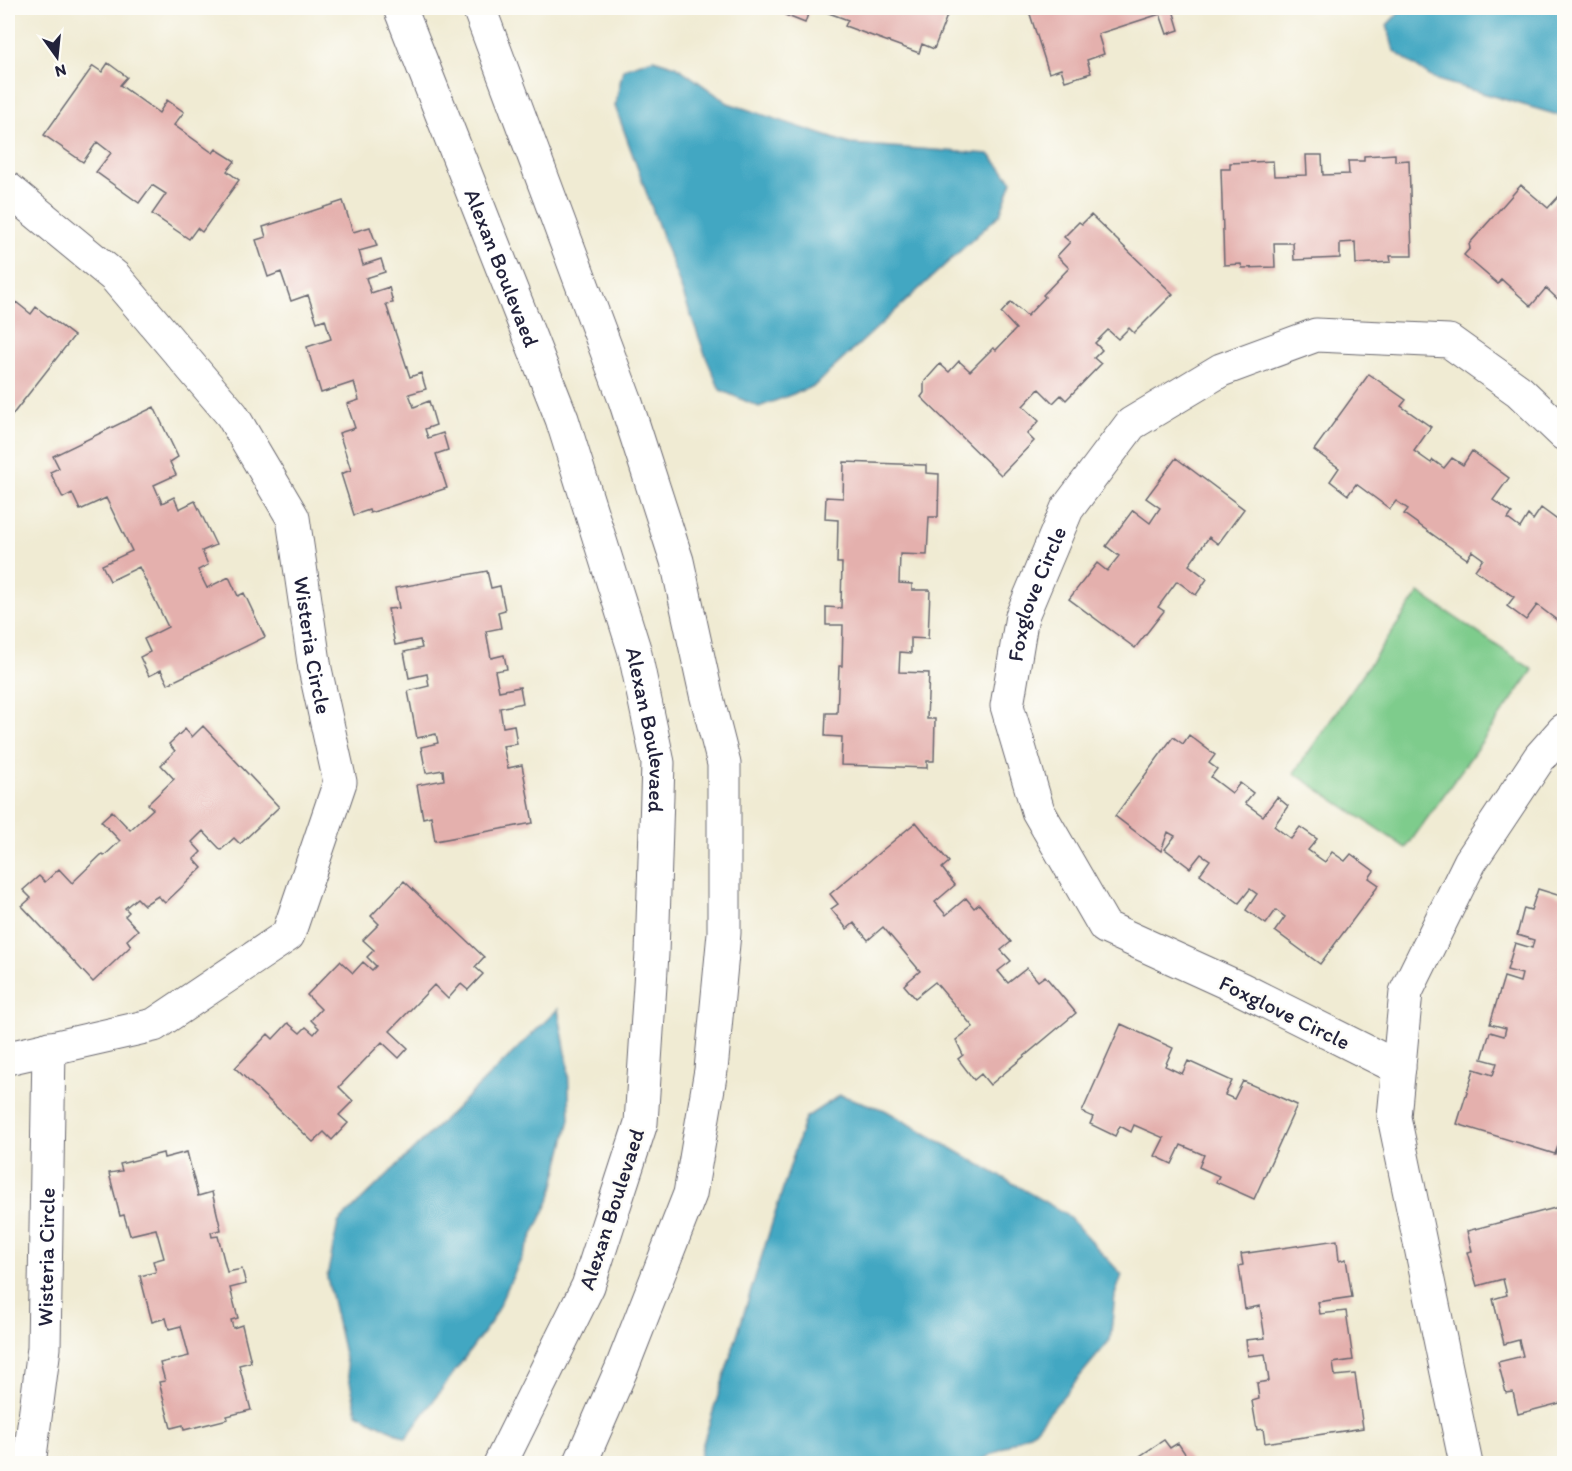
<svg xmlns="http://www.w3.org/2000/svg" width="1572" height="1471" viewBox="0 0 1572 1471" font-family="Itim,sans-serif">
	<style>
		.green { fill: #7ecc8c; stroke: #507764; stroke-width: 1.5 }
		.water { fill: #42a7c2; stroke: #32647e; stroke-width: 1.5 }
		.building { fill: #e4b0ad }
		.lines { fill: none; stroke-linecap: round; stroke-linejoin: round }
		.minor-casing { stroke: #6a6870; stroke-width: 35 }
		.minor { stroke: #fff; stroke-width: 33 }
		.labels { text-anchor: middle; stroke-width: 5; stroke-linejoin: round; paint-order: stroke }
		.street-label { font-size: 22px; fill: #22223b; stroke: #fdfcf7 }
	</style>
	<rect width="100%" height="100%" fill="#fdfcf7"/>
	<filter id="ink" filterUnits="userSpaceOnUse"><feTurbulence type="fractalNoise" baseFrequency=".0167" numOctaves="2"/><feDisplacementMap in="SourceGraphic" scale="12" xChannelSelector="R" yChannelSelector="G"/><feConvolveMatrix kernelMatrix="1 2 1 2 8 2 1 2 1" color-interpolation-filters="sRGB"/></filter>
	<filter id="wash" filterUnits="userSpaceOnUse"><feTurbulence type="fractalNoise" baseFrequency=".008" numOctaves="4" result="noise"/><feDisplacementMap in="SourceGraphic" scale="24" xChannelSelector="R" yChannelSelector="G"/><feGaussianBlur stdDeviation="1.35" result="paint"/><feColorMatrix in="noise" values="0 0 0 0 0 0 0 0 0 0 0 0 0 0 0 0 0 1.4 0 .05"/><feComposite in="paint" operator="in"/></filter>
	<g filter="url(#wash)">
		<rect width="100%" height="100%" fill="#f0ebd3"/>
		<path class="green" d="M1419,593L1533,670L1406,848L1294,773Z"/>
		<path class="water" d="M1403,8H1564V120L1558,115L1434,79L1394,51L1387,25Z
			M653,59L676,66L728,103L850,144L989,154L1012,181L1000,214L814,386L759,407L720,390L706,357L615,106L623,69Z
			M558,1009L568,1064L570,1119L551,1197L491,1322L406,1438L357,1413L327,1277L338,1223Z
			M840,1095L885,1110L1066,1214L1122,1275L1115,1295L1110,1340L1035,1430L977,1463H699L701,1450L805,1118Z"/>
		<g id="blocks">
			<path class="building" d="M787,8H810L805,23L785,15Z
				M815,8H950L934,49L922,44L919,53L845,26L848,20Z
				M1028,8H1178L1173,10L1179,30L1167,34L1160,14L1098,34L1104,54L1087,60L1091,73L1065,81L1061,69L1049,73Z
				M108,63L127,77L120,85L159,113L167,100L184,112L174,125L213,153L216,149L235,161L227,171L239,180L202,232L197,228L189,239L152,214L166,194L152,185L139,203L96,172L111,153L97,142L83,162L44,135L93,66L102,72Z
				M1395,154V161L1409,160L1412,256H1390L1391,262L1356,264L1355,242L1340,243V258L1294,260L1293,243H1274L1275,267L1242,268L1241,264L1224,265L1221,169H1230V163L1273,161L1274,176L1307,175L1306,155H1322L1323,175L1349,174L1348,161H1364V156Z
				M1521,185L1548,208L1559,196L1564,201V218L1561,223L1564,226V305L1546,288L1531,306L1501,279L1498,284L1464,255L1470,248L1469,244Z
				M343,201L353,232L370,227L377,246L359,251L363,265L381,259L385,272L366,278L371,293L389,287L393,303L386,304L410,377L421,373L426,389L409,394L414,407L429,401L436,425L425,429L428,438L443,433L448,450L436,454L447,488L370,513L369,510L354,515L341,474L351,470L339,433L355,428L347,404L359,400L354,382L321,393L307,347L331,339L325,319L317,322L308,295L291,301L281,272L268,277L256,240L266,237L263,227Z
				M1091,215L1173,294L1134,333L1129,328L1118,339L1108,330L1095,343L1102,350L1094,358L1101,364L1066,400L1061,395L1053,403L1039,389L1023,406L1039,421L1027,434L1034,441L1001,475L921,397L924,393V382L940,364L949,372L959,361L970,371L993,348L996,350L1016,329L1001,313L1011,302L1027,316L1045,297L1043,295L1069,268L1057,256L1070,242L1064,237L1079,222L1082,224Z
				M16,302L31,314L36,307L74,336L9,419L8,418V313Z
				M1369,374L1406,400L1401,406L1431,427L1414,451L1431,463L1433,460L1444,468L1452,458L1463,465L1472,451L1509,478L1493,500L1512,513L1508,519L1520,528L1528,515L1533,520L1541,508L1564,525V620L1562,624L1537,605L1526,620L1507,606L1514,597L1475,570L1483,559L1472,551L1467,559L1404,514L1408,509L1396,501L1390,509L1356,484L1348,495L1330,481L1339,468L1314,450Z
				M154,407L178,457L170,462L176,475L154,485L162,503L174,497L179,509L195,501L216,545L202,551L208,565L198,570L207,588L229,577L238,596L244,593L265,637L168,684L161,670L149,676L140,657L150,652L144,639L168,627L139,567L110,581L102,565L132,551L106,498L80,510L72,493L63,498L50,472L59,468L53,456Z
				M1176,458L1244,509L1218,544L1209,537L1189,565L1207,579L1196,595L1177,581L1158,607L1164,611L1135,648L1069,599L1097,563L1107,571L1119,556L1106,546L1133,510L1150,523L1160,508L1146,498Z
				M844,462L926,465V473L939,474L938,517H929L927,555L900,554L899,583L912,584V590H930L928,639L911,638V653L900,652L899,672L929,673L927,719H935L934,761H927V768L841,765L842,737L825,736L826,713H837L839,666H842L843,625H826V607L841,608L842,563H837L838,520L825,519L826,497L843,498Z
				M487,571L491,588L500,586L505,610L498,612L501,628L486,631L491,658L504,655L507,669L495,671L499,691L520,687L523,703L500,708L503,727L514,725L517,744L503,746L508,768L522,765L533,823L435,841L431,816L423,818L417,785L444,780L443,770L426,773L421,747L438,743L436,734L417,738L408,691L429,686L427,674L409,678L404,652L422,648L420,640L395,645L388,609L399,608L395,588Z
				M203,726L279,807L240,844L234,838L221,850L203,831L192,842L201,852L194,859L202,868L165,903L158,896L144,905L137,898L125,908L129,912L125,916L138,930L127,940L131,946L93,982L22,906L31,898L23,890L39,876L45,882L59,869L72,883L102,854L104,856L120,841L101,821L112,811L130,830L153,809L148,804L174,779L161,765L175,751L169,744L185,729L192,737Z
				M1189,735L1215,755L1209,763L1217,769L1211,777L1232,793L1240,783L1253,793L1245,803L1263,816L1277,797L1288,806L1274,826L1291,839L1300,827L1317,839L1308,850L1325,862L1332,852L1345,861L1351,854L1374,871L1369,878L1379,885L1320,964L1275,931L1285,917L1276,910L1266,924L1246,910L1257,894L1250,889L1239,903L1200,874L1210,860L1201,854L1190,868L1165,849L1175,836L1168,832L1161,851L1115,816L1173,737L1183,744Z
				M916,822L949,862L942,868L955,885L935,902L946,915L966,898L974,908L979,904L1011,942L1001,950L1011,961L998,971L1008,983L1027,968L1038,981L1045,976L1076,1013L990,1085L981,1074L974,1080L958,1059L963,1055L956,1040L973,1027L935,982L915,998L904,985L920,971L883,927L868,940L854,923L847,929L831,909L838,904L830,894Z
				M404,881L484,957L475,967L483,974L468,990L461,984L448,999L434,985L390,1031L408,1048L399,1058L382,1042L339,1087L353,1101L339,1115L348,1123L332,1140L324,1132L313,1142L235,1068L268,1034L273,1039L288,1023L300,1033L306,1027L314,1034L319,1028L311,1020L321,1009L307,995L340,961L353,973L363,962L372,970L376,966L367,957L374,950L363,940L379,924L371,916Z
				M1538,889L1564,897V1082L1561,1091L1564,1092V1144L1559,1143L1555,1154L1457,1124L1474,1069L1493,1075L1497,1063L1482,1059L1490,1032L1504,1036L1506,1028L1490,1024L1504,977L1520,982L1522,974L1507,970L1515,943L1532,948L1534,940L1517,935L1524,908L1531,910Z
				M1121,1024L1173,1048L1165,1066L1182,1074L1188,1061L1232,1081L1225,1095L1234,1099L1243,1081L1297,1105L1254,1199L1216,1182L1219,1176L1199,1167L1204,1155L1181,1145L1172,1164L1155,1156L1164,1138L1134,1125L1131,1132L1120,1126L1115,1136L1090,1124L1093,1117L1082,1112Z
				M187,1152L198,1196L212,1192L221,1230L211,1232L212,1237L218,1236L227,1272L242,1269L246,1284L230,1288L238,1318L231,1320L233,1328L242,1325L251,1362L239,1365L251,1410L227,1416L228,1419L184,1430L183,1425L171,1428L159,1382L165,1381L160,1363L189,1356L181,1326L169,1329L166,1318L152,1322L140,1276L156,1272L153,1261L164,1258L156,1229L130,1235L124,1215L120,1216L109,1173L122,1171L120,1164L163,1153L164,1158Z
				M1559,1207L1562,1220L1564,1219V1402L1518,1414L1513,1392L1506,1393L1498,1362L1523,1356L1519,1340L1504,1344L1493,1299L1507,1295L1503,1279L1477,1286L1467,1252L1472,1251L1467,1231Z
				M1337,1240L1339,1261L1346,1259L1352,1297L1318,1302L1320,1314L1346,1311L1353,1360L1333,1363L1335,1376L1355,1374L1363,1428L1265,1443L1263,1429L1257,1430L1252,1401L1259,1399L1257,1383L1269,1381L1265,1354L1248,1356L1246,1340L1265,1338L1260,1306L1245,1309L1239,1266L1243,1265L1241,1254Z
				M1164,1440L1170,1448L1178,1443L1192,1464H1138L1143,1460L1140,1456Z"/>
		</g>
	</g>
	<g filter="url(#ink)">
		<use href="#blocks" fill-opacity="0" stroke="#6a6870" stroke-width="1.5"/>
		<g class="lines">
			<g class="minor-casing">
				<g id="minor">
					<path id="s1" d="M400,8L562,419L634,649L658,763L652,954L641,1123L588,1286L500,1464"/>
					<path d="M479,8L625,400L677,561L706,694L724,764V933L711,1070L690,1194L621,1370L580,1464"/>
					<path id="s2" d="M8,189L115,277L232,415L293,518L315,669L340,782L288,935L154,1025L8,1058"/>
					<path id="s3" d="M1399,1068L1241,989L1105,927L1038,811L1007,706L1022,616L1067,509L1131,424L1221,370L1316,335L1449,341L1519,391L1564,434"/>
					<path id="s4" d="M29,1464L44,1348L49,1048"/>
					<path d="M1466,1464L1394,1117L1406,992L1470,862L1540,757L1564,730"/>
				</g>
			</g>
			<use href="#minor" class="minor"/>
		</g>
	</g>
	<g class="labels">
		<g class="street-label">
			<text dy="8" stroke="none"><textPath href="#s1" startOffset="279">Alexan Boulevaed</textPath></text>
			<text dy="8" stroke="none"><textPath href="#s3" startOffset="686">Foxglove Circle</textPath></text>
			<text dy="8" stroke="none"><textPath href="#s2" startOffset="568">Wisteria Circle</textPath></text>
			<text dy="8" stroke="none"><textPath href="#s1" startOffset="765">Alexan Boulevaed</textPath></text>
			<text transform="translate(1285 1012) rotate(26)" y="8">Foxglove Circle</text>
			<text transform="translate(611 1209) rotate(-72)" y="8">Alexan Boulevaed</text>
			<text dy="8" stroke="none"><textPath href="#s4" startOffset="208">Wisteria Circle</textPath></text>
		</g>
	</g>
	<rect width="1572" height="1471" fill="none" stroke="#fdfcf7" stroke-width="30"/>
	<g transform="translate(57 57) rotate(165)" stroke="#fdfcf7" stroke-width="4.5" paint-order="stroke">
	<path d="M0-4.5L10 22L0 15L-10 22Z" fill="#22223b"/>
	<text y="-9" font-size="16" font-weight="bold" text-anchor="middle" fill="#22223b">N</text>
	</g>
</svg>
